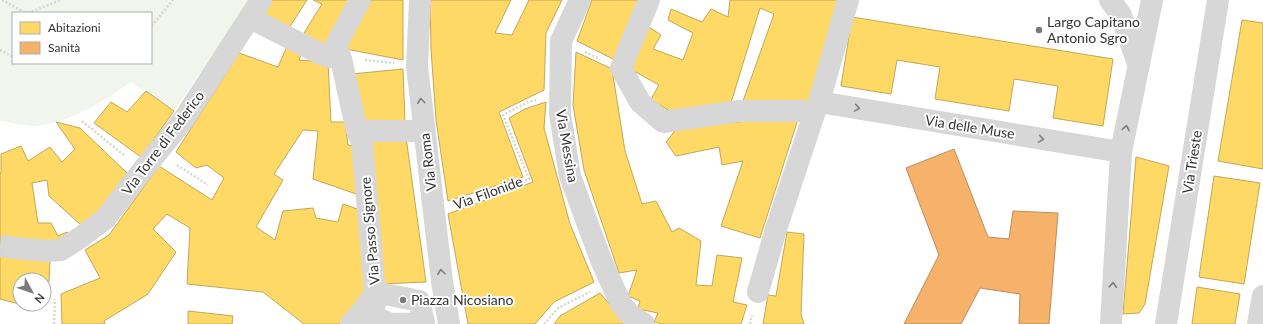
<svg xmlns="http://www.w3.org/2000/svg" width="1263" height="324" viewBox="0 0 1263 324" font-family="Lato,sans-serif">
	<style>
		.green { fill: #f1f5ed; fill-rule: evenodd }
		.homes { fill: #ffd966; stroke: #c2a757 }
		.health { fill: #f6b26b; stroke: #bc8c5a }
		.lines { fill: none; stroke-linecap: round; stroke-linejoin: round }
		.minor-tunnel { stroke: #d6d6d6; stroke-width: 22; stroke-dasharray: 22 11; stroke-linecap: butt }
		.path { stroke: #d6d6d6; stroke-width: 2.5; stroke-dasharray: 2 2; stroke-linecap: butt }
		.minor { stroke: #d7d7d7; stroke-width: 22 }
		.tertiary { stroke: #d7d7d7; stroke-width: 22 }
		.oneway { stroke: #7d7d7d }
		.poi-dot { fill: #7a7a7a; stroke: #fff; stroke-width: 1.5 }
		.labels { text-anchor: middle; stroke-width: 4; stroke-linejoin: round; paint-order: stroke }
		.poi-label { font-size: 14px; fill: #333; stroke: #fff; text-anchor: start }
		.street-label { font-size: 14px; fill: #333; stroke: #fff }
	</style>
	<rect width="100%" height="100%" fill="#fff"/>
	<path class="green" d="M0,0H250L174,111L146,91L131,82C102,102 70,123 34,126C23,126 10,122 0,121ZM13,13H151V63H13Z"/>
	<path class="homes" d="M271,0H307L287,31L261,18Z
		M313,0H354L324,50L302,36L322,4Z
		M367,0H403V60L346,49Z
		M430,0H511L495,33L512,35L529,0H562L546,33L544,90L499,112L523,177L448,201L436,120L431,49Z
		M592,0H638L615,60L577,41Z
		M730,0H842L809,101H743L774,14L760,8L730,106L671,112L651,99L659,85L632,70L646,25L661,35L653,49L683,60L693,33L668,20L671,9L702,22L711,9L728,17Z
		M852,17L1113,59L1103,126L1053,118L1058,86L1014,79L1009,111L935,99L940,67L897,60L891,94L841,86Z
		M1242,20L1263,23V169L1218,161Z
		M288,44L303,49L299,60L328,62L331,122H345L348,145L359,147L362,196L313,179L318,131L303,130L274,174L283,180L256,227L275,240L283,211L313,208L316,218L338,222L343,204L360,210L371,281L343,324H304L263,292L187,284L190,228L167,214L153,229L176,252L148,294L104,321L105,324H62L61,294L100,278L85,250L109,235L159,166L212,200L224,178L207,165L196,168L176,152L239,53L278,67Z
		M576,52L612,69L625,151L642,204L656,201L672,232L679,228L701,241L696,285L712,286L717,255L742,258L733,302L747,305L741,324H662L654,322L658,313L638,309L640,301L628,296L637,270L619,273L584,170L573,105Z
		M403,69L405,123L360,125L352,74Z
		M146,91L174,111L141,157L94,123L111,102L127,112Z
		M546,102L544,128L570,224L594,282L554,302L535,324H468L448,214L533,182L509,118L525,109Z
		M799,116L760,238L721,226L743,161L722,165L719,147L676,156L666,142L677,128Z
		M56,122L80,128L127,173L102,209L82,226L49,196L47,180L32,183L38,223H51L58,236L67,232L70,236L50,259L49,282L44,281V280H20L19,304L0,299V173H1V154L21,146L28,161L50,147L62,162L75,149Z
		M406,137L426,282L381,284L370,140Z
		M1136,157L1169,166L1145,304L1139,313L1123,314Z
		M1214,176L1260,183L1244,284L1199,277Z
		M787,232L804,234L801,315L804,324H763L768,295L776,296Z
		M1197,287L1240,294L1235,324H1192Z
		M600,293L622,319L630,324H554L560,316Z
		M188,311L233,316L232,324H188Z"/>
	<path class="health" d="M954,149L988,237L1009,239L1013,211L1058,213L1049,324H1019L1020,294L980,288L961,324H904L939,255L906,168Z"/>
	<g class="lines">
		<path class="minor-tunnel" d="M0,246L15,248"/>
		<path class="path" d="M2,0L26,13
			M28,13L61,0
			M151,25L154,23L173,0
			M0,50L13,57
			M585,52L600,59
			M365,60L394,63
			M82,121L125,156
			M177,165L208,185
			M457,204L529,179L503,115L528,102L536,100
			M54,324L55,299
			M544,324L558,308L590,292
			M750,324L752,315"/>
		<path class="minor" d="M580,0L561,41L560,114L570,176L601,260L620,302L629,314L644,324
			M649,0L621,68L640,102L663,122L739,111H815L776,229L758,292
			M1110,0L1121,15L1138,64
			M250,18L323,55L341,59
			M819,102L1121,152
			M815,111L819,102L848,0
			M357,131H424
			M15,248L47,251L61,250L81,237L105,219L142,171L184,119L261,0
			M351,324L365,308L375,292L362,141L357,131L341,59L336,45L360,0
			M424,324V323L419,301L375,292L374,316L390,324L424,323
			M1111,324L1121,152L1152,0
			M1258,324L1263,296"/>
		<path class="tertiary" d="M420,0L417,66L442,281L449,324
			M1166,324L1218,0"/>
	</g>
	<defs><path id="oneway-chevron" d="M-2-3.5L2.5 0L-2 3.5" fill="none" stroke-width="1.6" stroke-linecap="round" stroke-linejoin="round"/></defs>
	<g class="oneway">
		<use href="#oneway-chevron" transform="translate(421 101) rotate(-97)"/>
		<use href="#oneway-chevron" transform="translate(857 108) rotate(9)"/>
		<use href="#oneway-chevron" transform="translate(1126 128) rotate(-79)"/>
		<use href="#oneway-chevron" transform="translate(1041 139) rotate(9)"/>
		<use href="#oneway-chevron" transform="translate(441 272) rotate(-97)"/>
		<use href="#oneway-chevron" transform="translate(1113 285) rotate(-87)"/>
	</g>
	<g class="poi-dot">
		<circle cx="1039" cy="30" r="4"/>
		<circle cx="403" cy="300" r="4"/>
	</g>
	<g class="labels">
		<g class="poi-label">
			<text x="1047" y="27">Largo Capitano<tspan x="1047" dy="16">Antonio Sgro</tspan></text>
			<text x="411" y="305">Piazza Nicosiano</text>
		</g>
		<g class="street-label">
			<text transform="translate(970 127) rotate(9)" y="5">Via delle Muse</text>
			<text transform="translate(163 143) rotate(-53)" y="5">Via Torre di Federico</text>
			<text transform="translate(567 146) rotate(80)" y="5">Via Messina</text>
			<text transform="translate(428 162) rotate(-97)" y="5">Via Roma</text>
			<text transform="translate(1192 162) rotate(-81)" y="5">Via Trieste</text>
			<text transform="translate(488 193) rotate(-20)" y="5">Via Filonide</text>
			<text transform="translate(370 231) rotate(-95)" y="5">Via Passo Signore</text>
		</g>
	</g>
	<rect x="12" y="12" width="140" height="52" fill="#ffffff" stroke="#adadad"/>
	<rect x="20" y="22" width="20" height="12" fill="#ffd966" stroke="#adadad"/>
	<text x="48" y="32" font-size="12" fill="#333333">Abitazioni</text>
	<rect x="20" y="42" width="20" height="12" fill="#f6b26b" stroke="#adadad"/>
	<text x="48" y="52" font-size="12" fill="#333333">Sanità</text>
	<g transform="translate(32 292) rotate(130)"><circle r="19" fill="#ffffff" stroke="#adadad"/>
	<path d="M0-3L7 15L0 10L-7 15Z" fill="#7a7a7a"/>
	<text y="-6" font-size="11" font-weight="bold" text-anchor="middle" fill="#333333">N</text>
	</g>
</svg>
